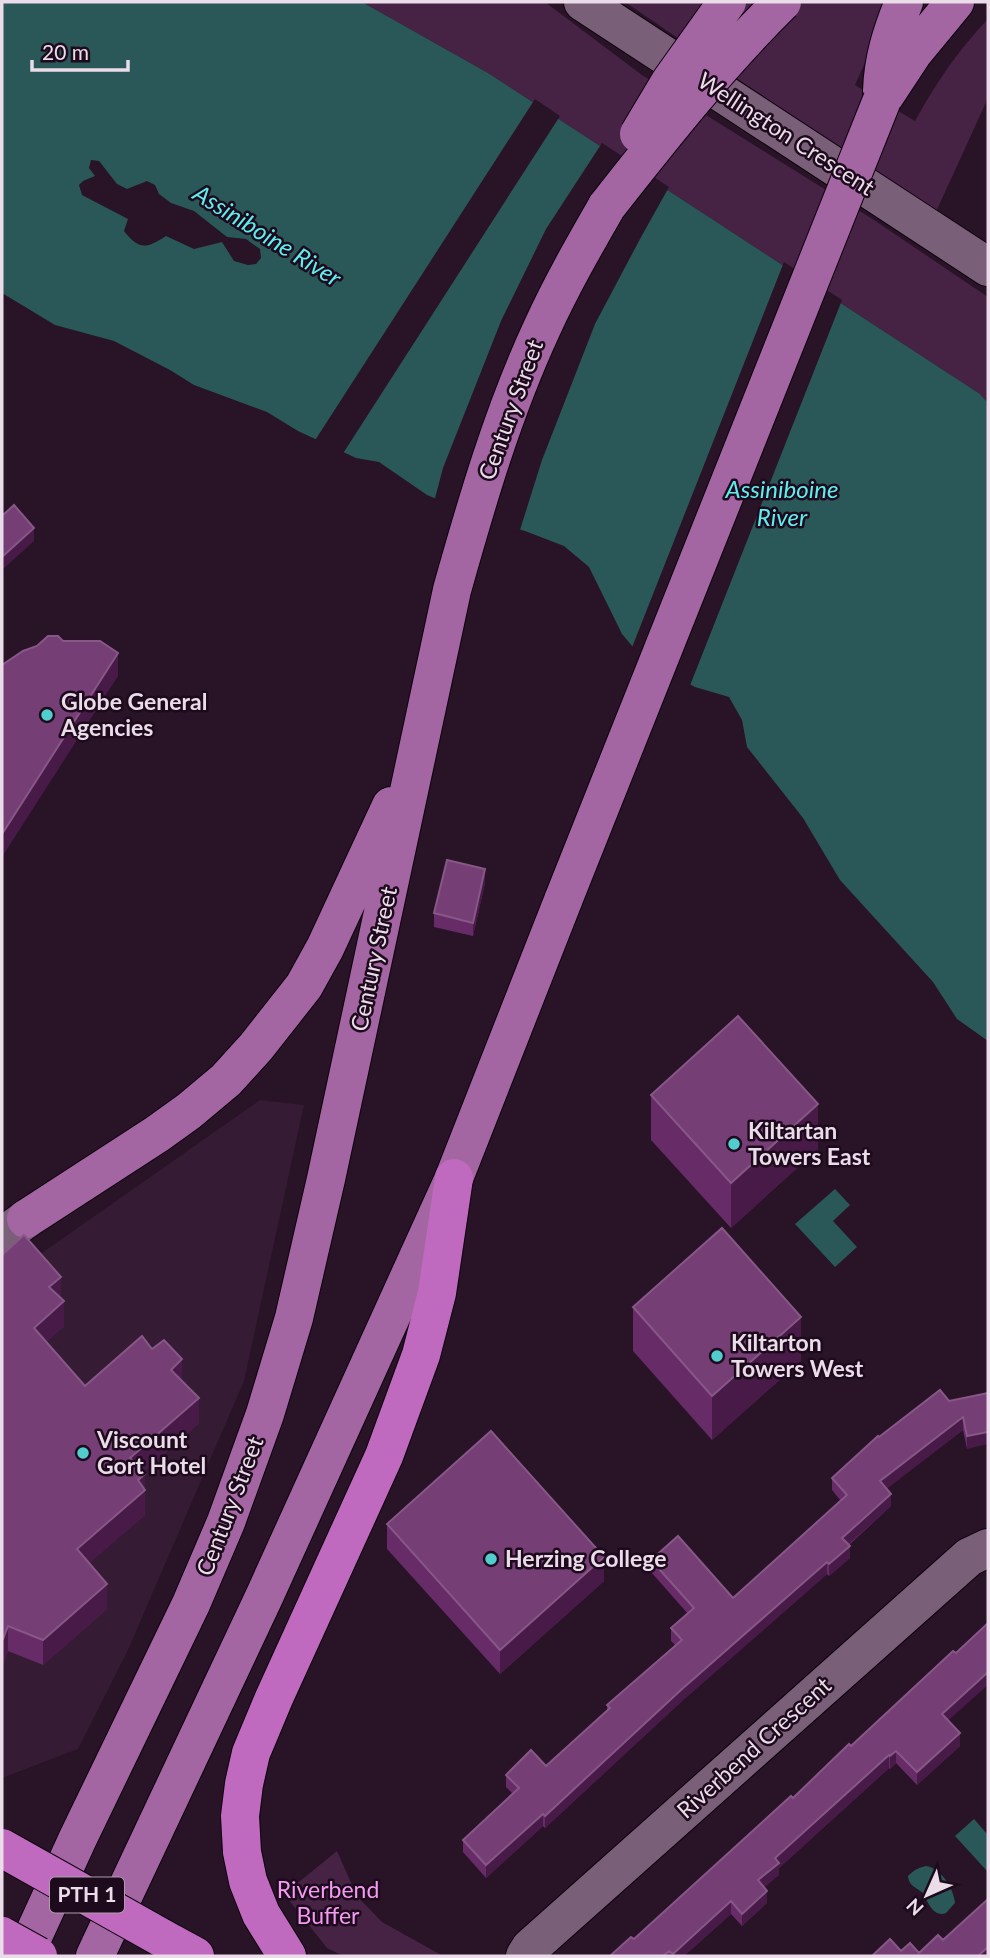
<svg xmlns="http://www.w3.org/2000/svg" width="990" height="1958" viewBox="0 0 990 1958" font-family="Lato,sans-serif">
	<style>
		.built { fill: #351b34 }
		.green { fill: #462245 }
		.water { fill: #2a5757; fill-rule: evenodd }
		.pier { fill: #281327 }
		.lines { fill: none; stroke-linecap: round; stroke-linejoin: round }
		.minor-casing { stroke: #0f0110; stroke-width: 40 }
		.major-casing { stroke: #0f0110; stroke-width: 40 }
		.highway-casing { stroke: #0f0110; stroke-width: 40 }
		.minor { stroke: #795f77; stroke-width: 38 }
		.major { stroke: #a366a2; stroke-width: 38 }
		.highway { stroke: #bf6abe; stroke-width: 38 }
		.major-bridge-casing { stroke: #0f0110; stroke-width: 40; stroke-linecap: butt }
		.highway-bridge-casing { stroke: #0f0110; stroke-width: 40; stroke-linecap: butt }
		.major-bridge { stroke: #a366a2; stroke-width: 38 }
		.highway-bridge { stroke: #bf6abe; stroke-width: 38 }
		.wall { fill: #672b67 }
		.shaded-wall { fill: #481a47 }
		.building { fill: #753e75; stroke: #875787; stroke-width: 2 }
		.poi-dot { fill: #52cdce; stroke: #1e0a1d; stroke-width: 2.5 }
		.labels { text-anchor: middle; stroke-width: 5; stroke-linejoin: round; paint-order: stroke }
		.shield { fill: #1e0a1d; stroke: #ad9dac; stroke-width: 2 }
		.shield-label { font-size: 21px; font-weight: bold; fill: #eadce9 }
		.street-label { font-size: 23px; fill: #eadce9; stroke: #1e0a1d }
		.poi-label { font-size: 23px; font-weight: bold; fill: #eadce9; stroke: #1e0a1d; text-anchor: start }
		.park-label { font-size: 23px; fill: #f39af1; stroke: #1e0a1d }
		.water-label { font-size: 24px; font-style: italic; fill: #5deeee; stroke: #1e0a1d }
	</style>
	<rect width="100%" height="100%" fill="#281327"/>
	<path class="built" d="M260,1100L304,1105L244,1381L128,1650L78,1749L2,1778V1281Z"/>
	<path class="green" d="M362,2H545L642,75L874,220L988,297V403L980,394L488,73Z
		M625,2H892L855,85L915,121C936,83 958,50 988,19V98L935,214Z
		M337,1851L357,1896L382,1922L443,1956H343L327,1948L284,1894Z"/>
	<path class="water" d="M2,2H362L488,73L980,394L988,403V1041L957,1019L933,982L840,880L803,818L747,747L742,720L729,697L695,687L643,659L622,634L589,567L564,546L525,531L489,521L427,495L379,462L356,458L298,431L267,412L194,385L170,370L114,341L55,325L2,293ZM91,160L99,161L117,184L127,189L147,181L155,185L159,194L171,203L194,211L227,237L246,239L260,249L261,258L256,264L248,265L234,261L222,242L194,249L166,236C146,249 139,250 124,231L128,219L82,195L79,185L83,181L95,176L89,168Z
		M835,1189L850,1205L833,1221L857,1247L835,1267L795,1224Z
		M974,1819L988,1835L987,1871L955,1836Z
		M926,1866C941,1868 954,1889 955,1903C954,1904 947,1912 946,1913C934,1918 927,1902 924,1894C917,1887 909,1887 908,1876C914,1870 918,1868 926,1866Z"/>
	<path class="pier" d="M535,99L560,116L342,455L314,442Z
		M602,143L669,187L640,239L595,324L542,460L519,533L487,524L434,502L443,468L501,321L546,229Z
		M784,262L842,300L689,688L641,662L631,650Z"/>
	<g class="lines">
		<g class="minor-casing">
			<path id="minor" d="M583,2L988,267
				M2,1237L26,1219
				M525,1956L530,1948L969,1557L988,1548"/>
		</g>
		<g class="major-casing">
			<path id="major" d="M882,91C883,59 892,31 904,2
				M882,100L913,53L955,2
				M26,1219L157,1134L189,1111L226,1080L256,1047L304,986L325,948L391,806
				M24,1956L78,1838L191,1604L226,1522L265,1414L294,1318L326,1179L452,590C477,501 503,412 542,328C561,286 584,246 607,206
				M95,1956L264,1597L454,1178L564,898"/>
		</g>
		<g class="highway-casing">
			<path id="highway" d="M171,1943L195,1956
				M287,1956L261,1914L248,1881L242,1852L240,1816L244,1784L251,1753L274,1698L384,1456L421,1355L437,1293L454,1178"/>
		</g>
		<use href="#minor" class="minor"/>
		<use href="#major" class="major"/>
		<use href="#highway" class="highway"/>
		<g class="major-bridge-casing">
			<path id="major-bridge" d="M639,134L670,82L727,2
				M607,206C663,135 718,65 782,2
				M564,898L882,100"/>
		</g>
		<g class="highway-bridge-casing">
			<path id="highway-bridge" d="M2,1848L171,1943
				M2,1936L38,1956"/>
		</g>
		<use href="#major-bridge" class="major-bridge"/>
		<use href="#highway-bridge" class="highway-bridge"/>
	</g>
	<path class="wall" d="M485,883L473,936L434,927V913Z
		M651,1095L818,1149L731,1228L651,1140Z
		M2,1255L61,1299L64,1326L46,1342L85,1386L152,1349L182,1381L199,1423L143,1472L145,1474V1515L89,1563L107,1609L43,1665L8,1651L3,1664H2Z
		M633,1307L801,1361L712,1440L633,1351Z
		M988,1393L967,1449L963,1430L887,1488L891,1506L849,1545L850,1558L829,1576L827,1574L682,1701L545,1828L543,1826L486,1878L463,1852V1840L513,1794L506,1787V1775L546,1766L607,1710V1705L675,1645L671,1641V1628L688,1614L651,1572V1560L733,1598L841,1501L832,1490V1478L879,1437L949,1401Z
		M387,1524L604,1581L500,1674L387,1549Z
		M920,1680L948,1721L960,1746L917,1785L896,1763L890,1769L889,1768L779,1868V1875L764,1887L767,1903L742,1926L731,1914L684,1956H610L634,1939L793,1798L920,1683Z"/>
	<path class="shaded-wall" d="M34,528V541L2,570V557Z
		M118,653V676L2,857V834Z
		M485,869V883L473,936V923Z
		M818,1104V1149L731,1228V1183Z
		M61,1277V1302L49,1287Z
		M64,1301V1326L34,1353V1328Z
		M801,1317V1361L712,1440V1396Z
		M182,1359V1384L171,1370Z
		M199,1398V1423L130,1483V1458Z
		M963,1417V1430L880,1494V1481Z
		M988,1432V1444L967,1449V1436Z
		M145,1474V1515L77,1574V1549L138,1480Z
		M891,1494V1506L842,1550V1538Z
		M850,1546V1558L829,1576V1564Z
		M604,1557V1581L500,1674V1650Z
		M827,1562V1574L682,1701L545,1828V1816L682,1689Z
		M107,1584V1609L43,1665V1640Z
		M8,1626V1651L3,1664V1639Z
		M988,1672V1685L942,1726V1714Z
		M960,1733V1746L917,1785V1772Z
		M896,1751V1763L890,1769V1756Z
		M889,1755V1768L779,1868V1875L758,1893V1880L775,1858Z
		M543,1814V1826L486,1878V1865Z
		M767,1891V1903L742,1926V1914Z
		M731,1901V1914L684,1956H673V1954Z
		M988,1947V1956H978Z"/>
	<path class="building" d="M14,505L34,528L2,557V516Z
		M48,636H58L63,641H100L118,653L2,834V665L23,651L37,646Z
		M447,860L485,869L473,923L434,913Z
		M738,1016L818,1104L731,1183L651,1095Z
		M722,1228L801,1317L712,1396L633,1307Z
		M24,1235L61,1277L49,1287L64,1301L34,1328L85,1386L142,1336L152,1349L164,1340L182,1359L171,1370L199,1398L130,1458L145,1474L138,1480L145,1490L77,1549L107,1584L43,1640L8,1626L3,1639H2V1255Z
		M940,1390L949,1401L988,1393V1432L967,1436L963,1417L880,1481L891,1494L842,1538L850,1546L829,1564L827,1562L682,1689L545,1816L543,1814L486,1865L463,1840L519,1788L506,1775L531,1750L546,1766L610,1708L607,1705L682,1640L671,1628L694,1608L651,1560L678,1536L733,1598L847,1495L832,1478L878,1436L879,1437Z
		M491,1431L604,1557L500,1650L387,1524Z
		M988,1623V1672L942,1714L960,1733L917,1772L896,1751L890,1756L889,1755L775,1858L779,1863L758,1880L767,1891L742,1914L731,1901L673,1954L669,1951L663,1956H610L631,1937L634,1939L791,1796L793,1798L849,1744L851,1746L953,1651L956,1653Z
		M988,1899V1947L978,1956H872L890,1939L901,1951L910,1943L919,1953L938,1935L943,1940Z"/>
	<g class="poi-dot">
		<circle cx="47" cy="715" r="7"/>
		<circle cx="734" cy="1144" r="7"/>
		<circle cx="717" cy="1356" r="7"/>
		<circle cx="83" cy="1453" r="7"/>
		<circle cx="491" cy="1559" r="7"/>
	</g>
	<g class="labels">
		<rect class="shield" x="50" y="1877.5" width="74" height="35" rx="5"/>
		<g class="shield-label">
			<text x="87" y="1902">PTH 1</text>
		</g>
		<g class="street-label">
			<text transform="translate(786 134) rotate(33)" y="8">Wellington Crescent</text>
			<text transform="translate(511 410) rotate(-70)" y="8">Century Street</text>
			<text transform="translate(374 959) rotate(-78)" y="8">Century Street</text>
			<text transform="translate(230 1506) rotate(-69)" y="8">Century Street</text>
			<text transform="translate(754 1748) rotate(-42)" y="8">Riverbend Crescent</text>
		</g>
		<g class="poi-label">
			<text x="61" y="710">Globe General<tspan x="61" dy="26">Agencies</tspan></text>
			<text x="748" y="1139">Kiltartan<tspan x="748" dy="26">Towers East</tspan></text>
			<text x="731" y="1351">Kiltarton<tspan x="731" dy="26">Towers West</tspan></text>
			<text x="97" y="1448">Viscount<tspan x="97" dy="26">Gort Hotel</tspan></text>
			<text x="505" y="1567">Herzing College</text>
		</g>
		<g class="park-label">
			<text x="328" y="1898">Riverbend<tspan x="328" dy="26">Buffer</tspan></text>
		</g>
		<g class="water-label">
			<text transform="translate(267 236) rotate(32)" y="8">Assiniboine River</text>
			<text x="782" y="498">Assiniboine<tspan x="782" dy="28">River</tspan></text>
		</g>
	</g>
	<rect width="990" height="1958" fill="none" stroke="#eadce9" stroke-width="7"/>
	<g transform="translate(927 1895) rotate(225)" stroke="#1e0a1d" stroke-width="5" paint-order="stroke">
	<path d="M0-5L12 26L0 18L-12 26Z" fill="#eadce9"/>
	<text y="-10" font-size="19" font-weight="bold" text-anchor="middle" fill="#eadce9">N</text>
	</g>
	<path d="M32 60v10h96v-10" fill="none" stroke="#eadce9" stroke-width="3.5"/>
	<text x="42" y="60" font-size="21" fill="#eadce9" stroke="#1e0a1d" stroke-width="5" paint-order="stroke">20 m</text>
</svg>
